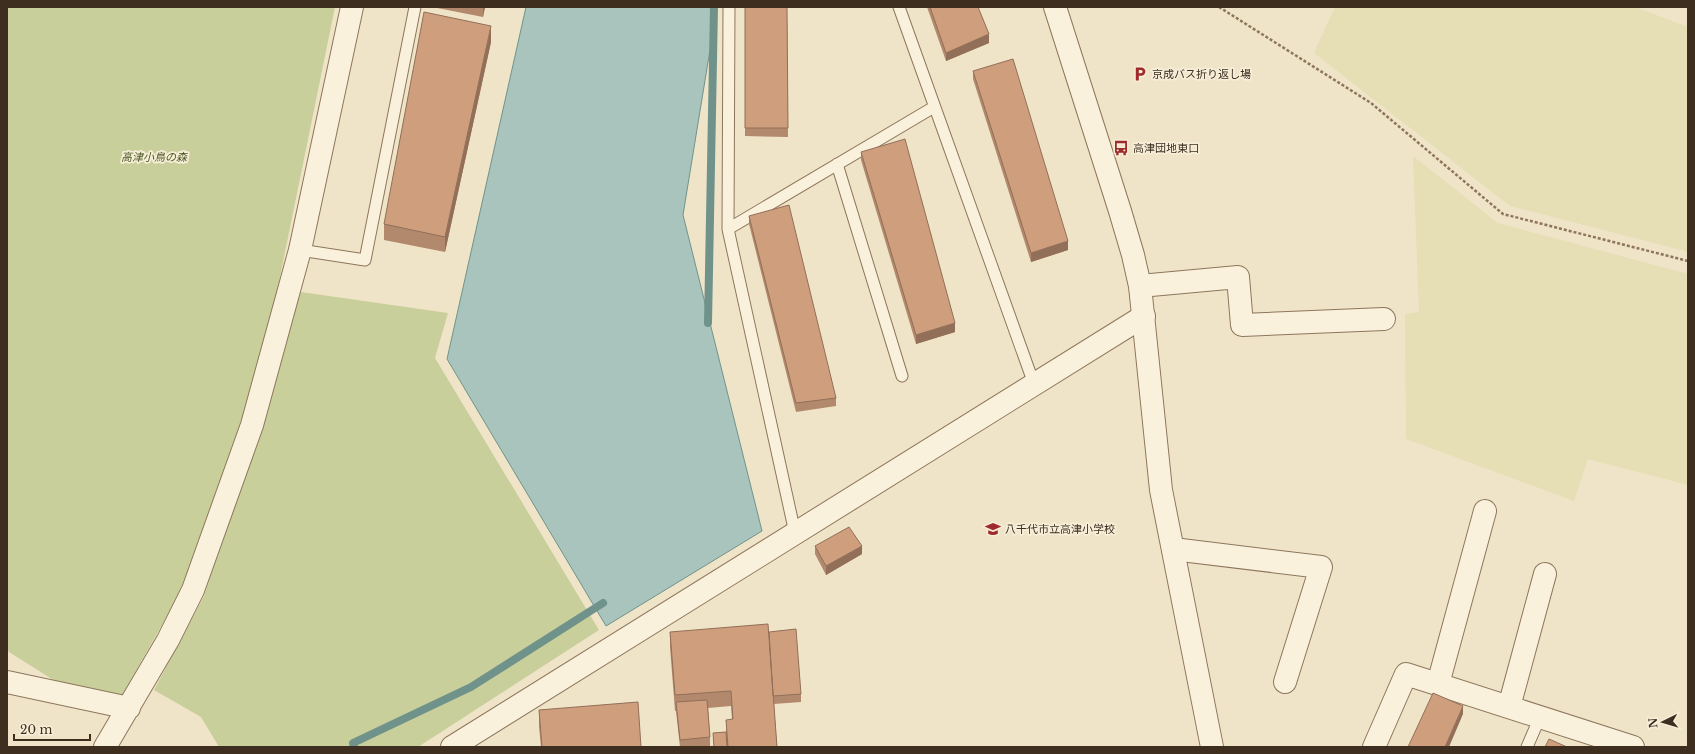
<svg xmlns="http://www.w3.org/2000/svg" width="1695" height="754" viewBox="0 0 1695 754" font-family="'Libre Baskerville','Noto Sans JP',serif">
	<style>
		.farmland { fill: #e6deb5 }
		.green { fill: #c9cf9b }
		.water { fill: #a9c4bc; stroke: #6f938a }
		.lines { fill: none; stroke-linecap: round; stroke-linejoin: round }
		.stream { stroke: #6f938a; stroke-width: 8 }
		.service-casing { stroke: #8d765c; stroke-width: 13 }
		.minor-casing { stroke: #8d765c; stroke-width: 24 }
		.tertiary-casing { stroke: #8d765c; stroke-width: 24 }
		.path { stroke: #8d765c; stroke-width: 2.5; stroke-dasharray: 3 2; stroke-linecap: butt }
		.service { stroke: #faf1dc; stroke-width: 11 }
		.minor { stroke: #faf1dc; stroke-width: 22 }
		.tertiary { stroke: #faf1dc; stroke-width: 22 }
		.wall { fill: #b2896c }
		.shaded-wall { fill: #916f58 }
		.building { fill: #cf9f7d; stroke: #916f58 }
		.labels { text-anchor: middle; stroke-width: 3.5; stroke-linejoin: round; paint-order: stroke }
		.poi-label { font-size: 11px; fill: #3d2e20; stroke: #f7eed8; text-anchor: start }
		.park-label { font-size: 11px; font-style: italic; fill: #4d5a26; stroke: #f7eed8 }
	</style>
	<rect width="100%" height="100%" fill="#f0e4c8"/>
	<path class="farmland" d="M1335,7H1635L1688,27V252L1510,206L1314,53Z
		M1413,156L1498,223L1688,274V485L1588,459L1574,501L1406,439L1405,314L1419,312Z"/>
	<path class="green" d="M7,7H335L262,365L179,595L122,695L55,681L9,652L7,648Z
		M301,292L448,313L435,358L599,630L418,747H219L201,717L154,690L204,596Z"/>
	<path class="water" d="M526,7H717L683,215L762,531L606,626L447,359Z"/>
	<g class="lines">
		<path class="stream" d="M708,323L714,7
			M354,747L353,743L471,687L603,603"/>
		<g class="service-casing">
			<path id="service" d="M729,7L728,229L795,533
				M899,7L1034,384
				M837,164L902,376
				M728,229L934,107
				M300,250L365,260L415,7
				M1527,747L1540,717"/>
		</g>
		<g class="minor-casing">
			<path id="minor" d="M1140,286L1238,277L1242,325L1384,319
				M1173,549L1321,567L1285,682
				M7,682L129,708
				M1438,684L1485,511
				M1509,707L1545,574
				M105,747L168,640L193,590L252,425L300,250L352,7
				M452,747L1144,316
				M1374,747L1406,674L1633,747"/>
		</g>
		<g class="tertiary-casing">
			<path id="tertiary" d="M1055,7L1120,211L1133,255L1140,286L1161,490L1212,747"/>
		</g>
		<path class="path" d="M1219,7L1371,103L1503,214L1688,261"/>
		<use href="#service" class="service"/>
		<use href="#minor" class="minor"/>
		<use href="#tertiary" class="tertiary"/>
	</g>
	<path class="wall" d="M432,7H485L483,17Z
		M745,7H787L788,137L745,136Z
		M927,7H978L989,43L946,61Z
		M491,42L445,252L384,240V224Z
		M973,71L1068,250L1031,262L973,79Z
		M861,152L955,332L916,344L861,160Z
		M749,216L836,398V406L796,412L749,224Z
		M815,546L862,554L826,575L815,554Z
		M670,632L769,643V632L801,694V702L774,704L777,747H714L713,733L726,732V720H732L731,706L708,708L710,737V746L694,747H680L676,711H675L670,647Z
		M539,710L641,747H541L539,726Z"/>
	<path class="shaded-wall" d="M483,7H485L483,17Z
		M491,26V42L445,252V237Z
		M989,34V43L946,61V53Z
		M1068,241V250L1031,262V253Z
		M955,323V332L916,344V335Z
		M862,546V554L826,575V566Z
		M1463,706V714L1449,747H1445Z"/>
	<path class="building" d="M745,7H787L788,128H745Z
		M930,7H978L989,34L946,53Z
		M424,12L491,26L445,237L384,224Z
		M1013,59L1068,241L1031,253L973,71Z
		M905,139L955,323L916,335L861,152Z
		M789,205L836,398L796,403L749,216Z
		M849,527L862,546L826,566L815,546Z
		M768,624L777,747H728L726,720L733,719L731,691L675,695L670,632Z
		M796,629L801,694L773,696L769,632Z
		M1433,693L1463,706L1445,747H1408Z
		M707,700L710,737L680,740L676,702Z
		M638,702L641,747H542L539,710Z
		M726,732L727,747H714L713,733Z
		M1549,739L1567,747H1545Z"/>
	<defs>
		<g id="parking-bare" transform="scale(1.2)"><path d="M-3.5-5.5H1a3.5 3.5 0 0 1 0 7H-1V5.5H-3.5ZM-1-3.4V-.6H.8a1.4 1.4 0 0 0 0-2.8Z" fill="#9e2a2b" stroke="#f7eed8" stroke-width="2.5" paint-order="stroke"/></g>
		<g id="bus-bare" transform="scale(1.2)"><path d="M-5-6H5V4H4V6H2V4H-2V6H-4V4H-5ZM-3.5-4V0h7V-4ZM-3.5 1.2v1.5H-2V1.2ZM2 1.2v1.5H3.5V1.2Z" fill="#9e2a2b" stroke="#f7eed8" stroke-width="2.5" paint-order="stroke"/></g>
		<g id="school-bare" transform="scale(1.2)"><path d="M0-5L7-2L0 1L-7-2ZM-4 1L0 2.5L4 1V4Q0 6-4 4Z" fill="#9e2a2b" stroke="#f7eed8" stroke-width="2.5" paint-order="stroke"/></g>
	</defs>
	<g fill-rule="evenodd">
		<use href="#parking-bare" x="1140" y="74"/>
		<use href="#bus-bare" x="1121" y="148"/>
		<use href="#school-bare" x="993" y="529"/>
	</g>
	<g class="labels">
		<g class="poi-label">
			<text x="1152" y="78">京成バス折り返し場</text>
			<text x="1133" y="152">高津団地東口</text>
			<text x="1005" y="533">八千代市立高津小学校</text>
		</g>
		<g class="park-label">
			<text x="154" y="161">高津小鳥の森</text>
		</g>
	</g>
	<rect width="1695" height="754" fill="none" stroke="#3d2e20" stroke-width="16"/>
	<g transform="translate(1663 722) rotate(265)" stroke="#f7eed8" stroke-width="3" paint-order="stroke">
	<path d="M0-3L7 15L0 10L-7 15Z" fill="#3d2e20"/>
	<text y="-6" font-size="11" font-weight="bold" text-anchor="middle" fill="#3d2e20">N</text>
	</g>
	<path d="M14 734v6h76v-6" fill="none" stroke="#3d2e20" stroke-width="2"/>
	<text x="20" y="734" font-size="12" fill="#3d2e20" stroke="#f7eed8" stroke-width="3" paint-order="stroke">20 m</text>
</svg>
